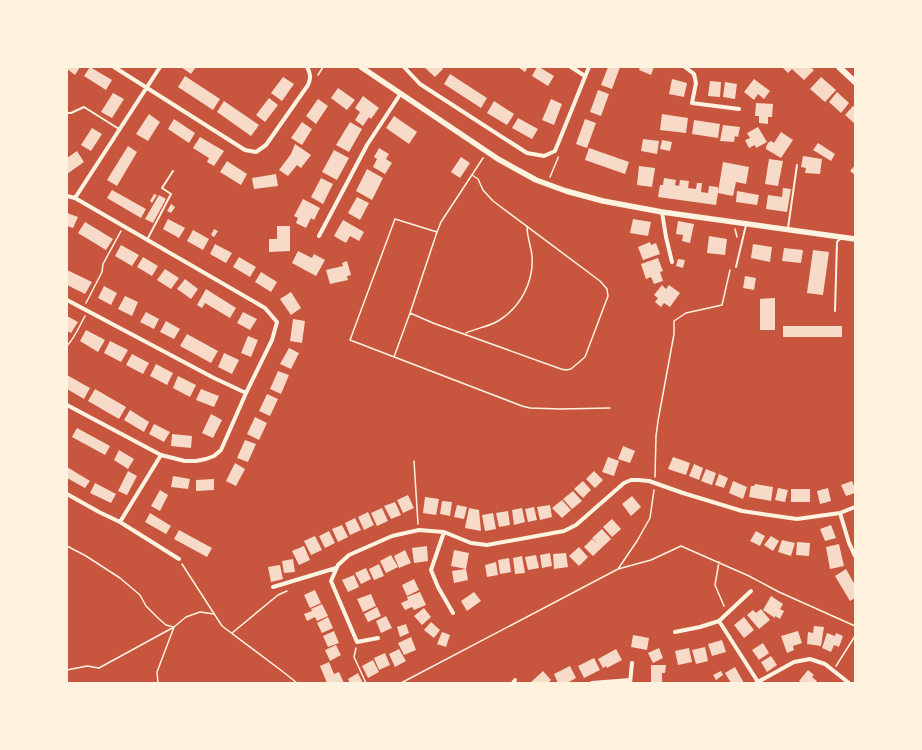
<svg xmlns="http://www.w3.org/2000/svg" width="922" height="750" viewBox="0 0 922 750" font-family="Poppins,sans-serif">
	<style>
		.building { fill: #f7dbc8 }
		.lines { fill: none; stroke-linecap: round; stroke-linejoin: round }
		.path { stroke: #fff3e0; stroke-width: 1.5 }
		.service { stroke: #fff3e0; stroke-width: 2 }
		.minor { stroke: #fff3e0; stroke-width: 4 }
		.secondary { stroke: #fff3e0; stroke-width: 5.5 }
		.primary { stroke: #fff3e0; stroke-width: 6 }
	</style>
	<rect width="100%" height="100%" fill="#c8553d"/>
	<path class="building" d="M67,67H80L75,75L67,69Z
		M90,67L112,80L106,90L84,76Z
		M181,67H196L191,74Z
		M424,67H441L443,69L435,77Z
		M518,67H528L525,72Z
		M537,67H539L554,76L548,86L532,76Z
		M608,67H620L612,89L601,85Z
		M640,67H654L651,75L639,70Z
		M784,67H810L814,70L804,80L792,69L788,73L783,68Z
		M450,74L487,98L481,108L444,84Z
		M185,76L220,99L213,110L178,87Z
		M283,77L294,84L282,101L271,93Z
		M821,77L836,90L825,102L810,89Z
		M672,79L687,83L684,97L669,94Z
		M754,79L770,91L764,99L758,94L754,100L744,92Z
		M710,81L721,82L720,97L708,96Z
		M725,82L737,84L735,99L723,97Z
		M338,88L355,100L347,110L331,98Z
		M598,90L609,94L601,116L590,112Z
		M837,92L849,103L841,113L829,102Z
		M113,93L124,99L112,118L101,112Z
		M363,96L379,108L371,119L369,117L363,126L355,120L360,112L355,108Z
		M269,98L278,105L265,122L256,115Z
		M318,99L328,106L316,124L306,116Z
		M551,99L562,104L554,125L542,120Z
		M224,101L259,125L251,136L217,112Z
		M494,101L514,114L507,125L487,113Z
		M756,103L773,104L772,117H768V124L759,123V116H755Z
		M853,106L855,107V124L845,115Z
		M149,114L160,122L148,141L136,134Z
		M662,114L688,118L686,133L660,130Z
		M394,116L417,132L409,144L386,128Z
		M518,118L538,129L532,139L512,128Z
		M174,119L195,133L189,143L168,129Z
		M585,119L596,123L587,148L576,144Z
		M694,120L720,124L718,138L692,134Z
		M302,122L312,129L302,145L291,138Z
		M350,122L362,129L349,152L336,145Z
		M723,125L740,127L738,137L735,136L734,142L720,141Z
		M758,127L767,142L756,148L755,145L749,148L745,140L750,138L747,133Z
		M92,128L102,134L91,151L81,145Z
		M781,132L793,140L781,158L766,149V147L768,143L771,141L774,143Z
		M200,137L224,151L214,166L207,162L209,158L193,148Z
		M643,139L659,141L657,154L641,151Z
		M662,140L672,142L670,151L660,149Z
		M818,143L835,154L831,161L813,150Z
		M295,144L311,155L301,168L297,165L288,176L279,170L291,154Z
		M128,146L137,152L117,186L107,180Z
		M379,148L389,154L386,159L392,163L385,174L373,167L377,159L374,157Z
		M589,148L629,162L625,174L585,160Z
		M334,150L349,158L337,180L322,172Z
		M77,151L84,162L67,174V158Z
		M803,156L822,159L820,174L805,173L806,168L801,167Z
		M461,157L470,163L460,178L451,172Z
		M769,159L783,161L778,186L765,184Z
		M227,161L247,174L241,185L220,172Z
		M723,162L749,167L746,184L736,182L733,196L718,193L716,205L658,197L660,185H663L664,178L676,180L675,185L679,186L680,180L689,181L688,188L696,189L697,183H702L701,192L708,193L709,186L718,187V192Z
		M855,165V175L850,171Z
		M639,166L655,168L652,187L637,185Z
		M367,169L383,178L372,200L356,191Z
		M276,174L278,186L254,189L252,178Z
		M321,178L333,184L323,204L311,197Z
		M783,188L791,189L787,212L766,209L768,195L782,197Z
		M112,190L146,209L141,218L107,198Z
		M737,191L759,195L757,205L736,202Z
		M154,194L157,195L152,203L150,201Z
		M159,195L166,199L153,223L145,219Z
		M357,197L369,203L360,220L348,213Z
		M303,199L320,208L314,220L311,218L306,228L296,223L298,218L294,216Z
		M171,204L175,207L171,213L167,211Z
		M67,213L78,217L73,228L67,226Z
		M168,219L185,228L179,238L163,229Z
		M633,219L651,222L648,236L630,233Z
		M343,220L364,232L359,241L350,236L346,243L334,236Z
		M678,221L694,224L690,243L682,241L683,235L676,234Z
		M85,222L113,239L106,250L78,233Z
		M277,226H290V251L269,252V239H277Z
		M214,229L218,231L214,237L211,235Z
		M193,230L209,239L203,250L187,241Z
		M709,236L727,239L725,255L707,253Z
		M650,242L651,245L656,243L660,254L643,260L638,247Z
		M215,244L232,253L226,263L210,254Z
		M753,244L772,247L770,262L751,258Z
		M121,245L139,255L132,266L115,256Z
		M784,248L803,250L801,263L782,261Z
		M813,250L829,252L823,295L807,293Z
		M298,251L312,258L314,254L325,260L316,276L292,263Z
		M143,257L158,266L152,276L137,267Z
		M239,257L256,267L250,277L233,267Z
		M658,258L663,271L660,272L663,281L654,284L651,277L646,279L641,264Z
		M678,259L685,260L683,268L676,266Z
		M347,261L351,275L347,276L348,280L330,284L326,270L343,266L342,263Z
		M165,269L179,278L171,289L157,280Z
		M67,270L92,282L85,294L67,285Z
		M261,272L277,282L271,292L255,282Z
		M745,276L756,278L754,290L743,288Z
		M185,279L198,289L191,299L177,289Z
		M662,285L666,289L669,285L680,293L670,307L664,303L661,307L655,302L658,298L654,295Z
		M104,286L117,293L111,305L98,298Z
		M206,289L236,308L230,318L205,303L202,308L197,305Z
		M291,292L301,308L291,315L280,299Z
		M125,296L138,302L132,316L118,309Z
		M775,298V330H760V299Z
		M146,312L159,319L154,329L140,322Z
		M243,312L257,319L250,330L237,323Z
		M67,316L78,322L71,333L67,331Z
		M293,319L305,321L302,343L290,341Z
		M166,321L180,329L174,339L160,332Z
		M783,326H842V337H783Z
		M86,330L105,340L98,352L80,341Z
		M187,334L218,351L211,363L180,346Z
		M248,336L258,340L251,357L241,353Z
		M110,341L128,350L121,362L104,353Z
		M289,348L299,353L291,369L280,364Z
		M224,353L239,360L232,374L218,367Z
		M132,354L149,363L143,374L126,365Z
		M156,364L173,373L167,385L150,376Z
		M278,371L289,375L281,394L270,389Z
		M67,375L90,388L84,399L67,389Z
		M178,376L196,385L190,397L173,388Z
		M95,389L126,407L119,419L88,401Z
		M201,389L219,396L214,407L196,400Z
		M267,394L278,399L270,416L259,411Z
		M130,410L149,422L144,432L124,420Z
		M211,414L222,420L213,438L202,433Z
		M255,417L267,423L259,440L247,434Z
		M154,424L170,432L164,442L149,434Z
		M77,428L110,446L105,455L72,437Z
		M172,434L192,436L191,448L171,446Z
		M245,440L256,444L248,462L237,458Z
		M623,446L635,451L630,463L618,459Z
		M119,450L134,459L128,469L114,460Z
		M608,457L619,461L614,476L602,472Z
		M673,457L690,463L686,475L668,469Z
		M235,463L245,469L236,486L226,481Z
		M694,464L703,468L699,480L689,476Z
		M67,467L90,481L85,488L67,478Z
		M706,469L716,473L712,485L701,481Z
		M128,471L137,476L127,495L118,491Z
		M594,471L603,480L595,488L586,479Z
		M719,474L728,478L724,488L715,485Z
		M173,476L190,479L188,489L171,487Z
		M214,479V490L196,491V480Z
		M583,481L591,490L583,498L574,489Z
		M733,481L747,487L743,499L729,493Z
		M852,481L855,488V493L846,496L841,485Z
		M95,483L116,494L111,503L90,493Z
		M755,484L773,487L771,501L749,497L751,486H754Z
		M778,488L788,490L785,502L775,500Z
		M828,488L831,501L820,504L817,491Z
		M791,489H810V502H791Z
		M160,490L168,495L160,511L151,506Z
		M573,491L582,501L572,509L563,499Z
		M408,495L414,508L403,513L397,500Z
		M632,496L641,507L631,516L622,504Z
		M425,497L439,499L436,515L423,513Z
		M562,500L571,510L562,518L552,508Z
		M442,501L452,502L450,516L440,514Z
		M395,502L401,515L391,519L384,506Z
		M457,505L467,507L464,519L454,517Z
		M550,505L552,517L540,520L537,507Z
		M534,507L537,520L528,522L525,509Z
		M382,508L388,521L377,526L371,513Z
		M469,508L479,510L481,531L465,528Z
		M522,508L525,522L514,525L512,510Z
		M508,511L510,525L499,527L496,513Z
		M368,512L374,525L364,530L358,517Z
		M150,513L171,526L166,534L145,522Z
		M493,513L496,529L485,531L482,515Z
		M355,518L361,530L350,535L345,523Z
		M612,519L621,529L612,537L603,527Z
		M342,525L348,537L338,542L332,529Z
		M831,525L836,538L825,541L820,529Z
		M602,529L611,539L593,556L584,547L592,539L598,544L592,538Z
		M179,530L212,548L207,557L174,539Z
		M329,531L335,543L325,548L319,536Z
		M756,531L765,536L760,546L750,541Z
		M315,536L322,550L311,555L304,541Z
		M771,536L779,541L773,551L764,545Z
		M782,540L795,543L791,556L778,552Z
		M797,542L810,543L809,556L796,555Z
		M839,544L844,566L830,569L826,547Z
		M304,546L310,560L299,565L292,551Z
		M427,546L428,561L414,563L412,548Z
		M579,547L588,557L579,566L569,556Z
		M405,550L411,563L399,568L394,556Z
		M454,550L469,553L466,569L451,566Z
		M550,553L552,566L542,568L540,555Z
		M566,553L568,567L554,569L553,554Z
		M391,555L398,567L386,573L380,561Z
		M536,555L539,568L528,570L525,557Z
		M522,556L525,573L515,574L513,558Z
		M509,558L511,572L500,574L498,560Z
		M293,559L295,572L284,573L282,561Z
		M496,562L498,575L487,577L485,565Z
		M379,564L384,576L374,580L369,569Z
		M280,565L283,579L271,582L268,567Z
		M366,568L371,579L361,584L355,573Z
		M466,569L468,580L454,583L452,571Z
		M846,569L855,585V598L850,601L835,576Z
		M354,575L359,587L348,592L342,580Z
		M414,579L419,590L407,596L402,585Z
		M315,590L321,603L310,608L304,595Z
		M420,592L426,605L414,610L412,607L405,610L401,603L408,600L407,597Z
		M474,592L481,601L467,611L461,601Z
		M371,594L376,606L363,612L357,599Z
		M771,596L783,604L780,609L784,611L780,619L775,616V618L763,610Z
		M322,604L328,616L317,621L315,617L307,621L304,614L312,611L311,609Z
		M377,607L381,616L368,622L364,614Z
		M424,608L431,617L422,625L414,616Z
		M761,609L770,620L759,629L747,615L753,610L756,613Z
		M386,616L392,628L381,633L376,621Z
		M328,617L333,628L322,633L317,623Z
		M744,617L754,630L744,638L734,625Z
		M431,622L440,630L434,638L424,630Z
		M406,624L409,633L400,637L397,627Z
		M814,626L824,627L821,646L807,644L808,632L813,633Z
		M334,631L339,643L328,647L323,636Z
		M798,631L802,643L793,646L794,650L787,653L781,636Z
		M442,632L450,635L446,647L437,644Z
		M827,633L835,636L836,633L843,636L839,647L834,645L831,652L822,648Z
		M633,635L649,638L647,650L631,647Z
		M411,637L416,650L404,655L398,643Z
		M722,640L726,652L712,656L708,644Z
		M763,643L769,653L759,660L752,650Z
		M336,645L341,655L330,661L325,650Z
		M705,647L708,661L696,664L692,650Z
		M659,648L663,658L653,663L648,653Z
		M689,648L692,662L678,665L675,651Z
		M399,649L406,661L395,667L389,654Z
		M616,649L622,660L607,668L606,666L603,668L598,659Z
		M385,653L390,665L379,670L374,658Z
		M771,656L777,665L767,672L761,662Z
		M594,658L600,670L584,678L578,666Z
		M373,660L379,672L368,678L362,666Z
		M329,662L334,674L339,672L344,683H327L320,666Z
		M651,665H666L665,673H662V683H651Z
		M570,666L576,678L567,683H558L554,674Z
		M735,667L744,683H731L725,673Z
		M808,670L814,675L812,677L817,681L815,683H803L799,681Z
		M543,671L551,680L548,683H530Z
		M721,671L723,675L716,680L713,675Z
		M358,673L363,683H350L348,679Z"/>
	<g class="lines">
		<path class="path" d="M318,75L323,67
			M483,158L441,222L437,232L395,219L350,340L522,406L530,408L561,409L610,408
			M550,177L558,158V157
			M735,229L737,237
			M86,303L102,272L103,264L121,231
			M410,313L433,323L561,369L566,370L571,369L585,357L608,296L607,289L600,281L493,201L483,190L478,179L472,175
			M466,333C476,328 488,327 498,321C520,308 534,282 532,256C531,246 527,237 527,226
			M67,346C75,337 79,327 85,316
			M394,357L410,313L437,232
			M414,461L418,524
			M655,477L656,436L658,421L674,334V321L686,313L722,305L730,270
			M67,546L86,556L120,578L140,595L146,606L158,618L166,625L174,627
			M719,562L715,585L724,606
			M182,564L222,626L282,671L297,683
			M618,569L637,541L650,518L654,490
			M232,633L278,595L287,591
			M356,648L354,657L366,683
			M836,666L855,636
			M67,670L87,666L99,668L174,627
			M158,683L157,672L174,627L186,617L200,612L214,614
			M401,683L618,569L651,560L681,546L749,576L779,592L855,626"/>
		<path class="service" d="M67,113H71L84,107L119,129
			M788,228L797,165
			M147,240L171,194L162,188L173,171
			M736,267L746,225
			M835,311L837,242L840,239"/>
		<path class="minor" d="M114,67L245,150L256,152L266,145L308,85C311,78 311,74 307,67
			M404,67L420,84L527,153L544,156L555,151L589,67
			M571,67L585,76
			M685,67L694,74L696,83L692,103L739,109
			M67,196L75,198L265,308L277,322L272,340L246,393L221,450L214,456L206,459L196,461H185L161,455L67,405
			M75,198L160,67
			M662,212L666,237L672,262
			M319,236L367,145L401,93
			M67,300L214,378L246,393
			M67,494L99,512L120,522L179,559
			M840,513L849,543L855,556
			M120,522L161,455
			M444,532L431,570L438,587L453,613
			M273,587L336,568
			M719,621L758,682
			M675,632L700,627L719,621L751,591
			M378,638L357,642L331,581L338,565L349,555L392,536L419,530L444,532L471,543L487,545L564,531L576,525L624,483L631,480H638L649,481L683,493L742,511L797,519L840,513L855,507
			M513,683L515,680
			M592,683L630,680
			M630,683L632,663
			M756,683L794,662L810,659L825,664L849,683"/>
		<path class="secondary" d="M361,67L498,159L536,180L566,191L603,201L662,212L855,239"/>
		<path class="primary" d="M839,67L855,82"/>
	</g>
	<rect width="922" height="750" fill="none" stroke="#fff3e0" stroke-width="136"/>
</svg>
